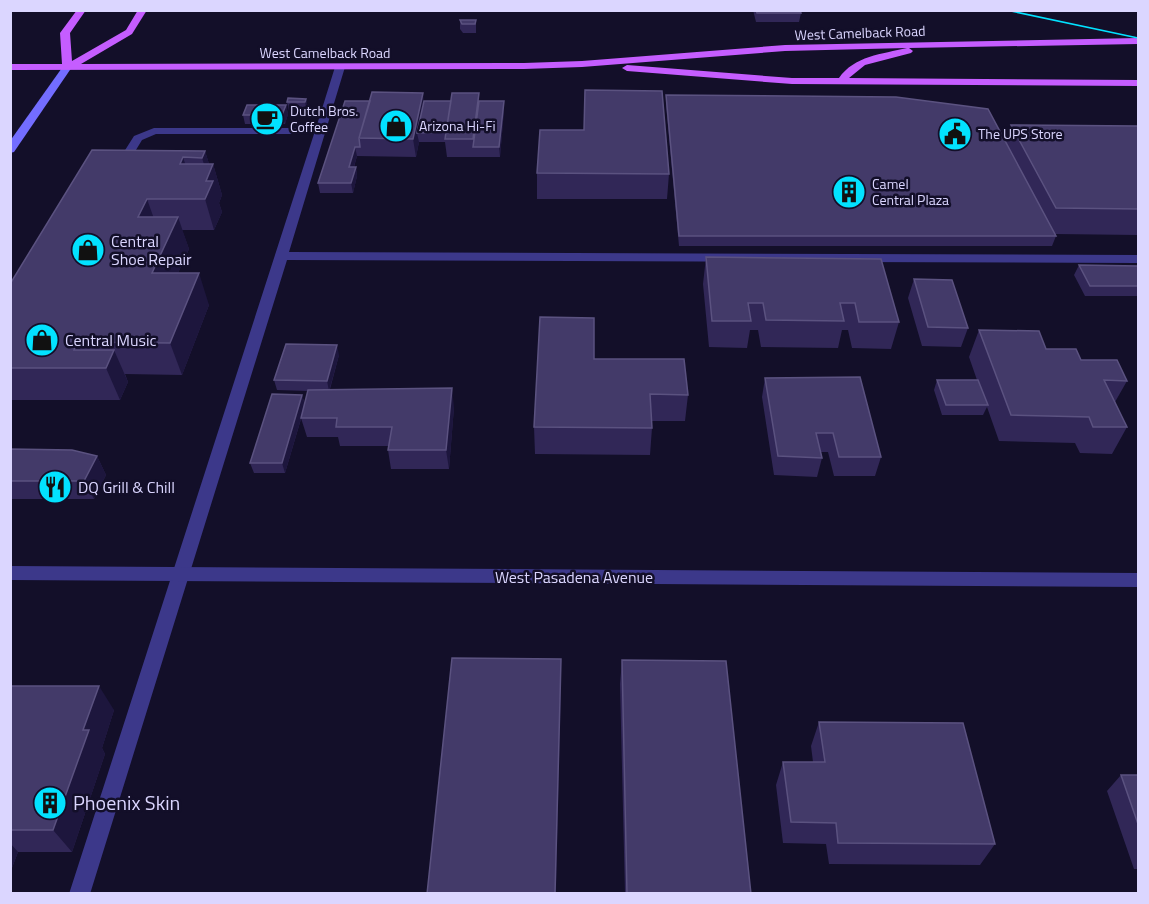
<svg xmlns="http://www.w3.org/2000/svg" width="1149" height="904" viewBox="0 0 1149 904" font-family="'Titillium Web',sans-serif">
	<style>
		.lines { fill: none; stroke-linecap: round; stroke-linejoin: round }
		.lane { fill: #3c388a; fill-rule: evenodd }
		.street { fill: #3c388a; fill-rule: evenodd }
		.secondary { fill: #736dff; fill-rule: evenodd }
		.primary { fill: #c55dff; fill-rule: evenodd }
		.tram { stroke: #02e2ff; stroke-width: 1.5 }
		.wall { fill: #312757 }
		.shaded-wall { fill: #1d163d }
		.building { fill: #433a69; stroke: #5b5280; stroke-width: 1.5 }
		.labels { text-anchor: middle; stroke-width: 5; stroke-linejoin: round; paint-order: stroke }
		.far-street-label { font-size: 14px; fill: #dbd6ff; stroke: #130f29 }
		.far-poi-label { font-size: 14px; fill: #dbd6ff; stroke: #130f29; text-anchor: start }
		.poi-label { font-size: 16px; fill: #dbd6ff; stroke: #130f29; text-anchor: start }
		.street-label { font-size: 16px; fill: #dbd6ff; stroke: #130f29 }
		.near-poi-label { font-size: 20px; fill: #dbd6ff; stroke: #130f29; text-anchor: start }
	</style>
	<rect width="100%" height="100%" fill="#130f29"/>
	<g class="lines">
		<path class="lane" d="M340,64L345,67L289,252L1138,255V263L287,260L90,894H69L314,134H156L142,140L125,168L121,169L115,166L134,136L154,128H316L335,67Z"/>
		<path class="street" d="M10,566L1138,573V587L10,580Z"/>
		<path class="secondary" d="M67,64L72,67L14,152L10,153V141L64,65Z"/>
		<path class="primary" d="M77,10H86L70,33L72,61L126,30L138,10H147L132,34L81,64L524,63L582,61L785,45L1138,38V44L909,48L913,51L911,53L865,65L849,78L1138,80V86L792,84L627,71L622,68L627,65L792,78H839C854,56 882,54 907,48L785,51L582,67L524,69L10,70V64H62L60,33Z"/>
		<path class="tram" d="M1006,10L1138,38"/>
	</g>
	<path class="wall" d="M753,10H800L801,13L799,22H756Z
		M460,20H476V33H463L460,29Z
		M666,95L1005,141L1011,125L1138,126V235L1055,234L1056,236L1052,246H679L666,105Z
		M306,99L308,108L307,112L289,111L287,102Z
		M370,101H479L504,110L500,157H447L445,142H419L416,157L357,156L354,167H356L357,176L353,193H320L318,183Z
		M286,105L288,114L285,124H245L243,115Z
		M92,150L205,151L209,164H213L222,195L219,203L222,212L214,230H182L189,249L178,273L209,305L182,375L125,374L128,382L120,400H10V284Z
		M537,173L669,174L667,199H537Z
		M706,257L881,259L899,322L891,349L852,348L848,330H842L838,348L761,347L758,330H750L747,348L709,347L703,284Z
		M1079,265L1138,266V296H1085L1074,275Z
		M914,279L968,328L961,347L922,346L908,298Z
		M979,330L1046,349L1081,360L1127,381L1115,402L1127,427L1112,454L1080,453L1075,443L999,441L987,407L983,415H942L934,390L937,380H977L969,357Z
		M339,355L330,389L454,407L449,469H391L388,450V446H340L338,437H307L301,418L304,409L285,473H254L250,463L302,395L305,404L308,391L277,390L274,380Z
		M594,359L688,395L685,421H652V428L650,455L535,454L534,427Z
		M765,378L881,457L875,476H834L828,452H821L822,458L817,477L774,475L762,397Z
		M10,449L97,456L106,475L94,499H10Z
		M622,660L751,894H625L620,684Z
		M10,686L114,710L102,748L105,754L72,852H18L10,873Z
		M819,722L995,844L980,865L829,864L826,844L783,843L776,785L783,762H813L811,746Z
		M1121,775H1138V869H1134L1107,791Z"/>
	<path class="shaded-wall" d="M423,93L425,110L417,133L419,142L416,157L413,139Z
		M479,93L480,110L473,147V139Z
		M306,99L308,108L307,112L305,102Z
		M504,101V110L500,157L499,147Z
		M286,105L288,114L285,124L282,115Z
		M355,147L357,156L351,176L349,167Z
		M205,151L211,170L213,164L222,195L219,203L222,212L214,230L205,199L206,181L208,177L202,158Z
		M183,157L193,188L180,164Z
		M356,167L357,176L353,193L351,183Z
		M147,199L158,230L138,217Z
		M178,217L189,249L164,304L152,273Z
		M199,273L209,305L182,375L170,343Z
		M77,342L89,368L74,350Z
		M337,345L339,355L329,391L327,381Z
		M114,350L128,382L120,400L106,368Z
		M452,388L454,407L449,469L446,450Z
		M302,395L305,405L285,473L282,463Z
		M97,456L106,475L94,499L84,481Z
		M561,659V684L556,894H555Z
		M99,686L114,710L102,748L105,754L72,852L53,830L83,730Z
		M10,843L18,852L10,873Z"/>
	<path class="building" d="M756,10H800L801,13H757Z
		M460,20H476L475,24H462Z
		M585,90L662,91L669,174L537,173L540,130H584Z
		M372,92L423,93L413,139L359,138Z
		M452,93H479L473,139H445Z
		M666,95L896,97L988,109L1056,236H679Z
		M288,98L306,99L305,102H287Z
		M345,101H370L359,138L360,147H355L349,167H356L351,183H318Z
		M424,101H451L446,132L417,133Z
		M479,101H504L499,147H473Z
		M247,105H286L282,115H243Z
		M1011,125L1138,126V209L1056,208Z
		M92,150L205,151L202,158L183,157L180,164H213L206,181H213L205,199H147L138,217H178L152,273H199L170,343L77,342L74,350H114L106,368H10V284Z
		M706,257L881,259L899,322H859L855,303H840L844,321L766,320L763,303H748L751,321H712Z
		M1079,265L1138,266V286H1090Z
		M914,279L952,280L968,328L928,327Z
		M540,317L594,318V359H684L688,395L650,394L652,428L534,427Z
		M979,330L1039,331L1046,349H1076L1081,360H1117L1127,381L1104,380L1127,427H1093L1089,417L1011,415Z
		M286,344L337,345L327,381L274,380Z
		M860,377L881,457H839L833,433H816L822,458L778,456L765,378Z
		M937,380H978L988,405H946Z
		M452,388L446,450H388L392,427H336L337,418H301L308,390Z
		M272,394L302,395L282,463H250Z
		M10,449L72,450L97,456L84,481H10Z
		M452,658L561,659L555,894H427Z
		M622,660L726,661L751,894H627Z
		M10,686H99L83,730H89L53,830H10Z
		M819,722L963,723L995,844L838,843L836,823L791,822L783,762H825Z
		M1121,775H1138V824Z"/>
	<defs>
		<g id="cafe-disc" transform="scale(1.725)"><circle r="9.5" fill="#02e2ff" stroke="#130f29"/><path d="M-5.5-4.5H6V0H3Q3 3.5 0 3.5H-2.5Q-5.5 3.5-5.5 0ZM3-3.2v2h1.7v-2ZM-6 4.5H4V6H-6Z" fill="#111"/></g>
		<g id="shop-disc" transform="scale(1.725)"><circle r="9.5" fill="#02e2ff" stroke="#130f29"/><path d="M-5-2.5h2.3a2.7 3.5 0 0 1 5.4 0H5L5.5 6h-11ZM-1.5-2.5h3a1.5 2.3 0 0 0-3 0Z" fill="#111"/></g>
		<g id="civic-disc" transform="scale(1.725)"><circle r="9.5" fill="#02e2ff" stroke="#130f29"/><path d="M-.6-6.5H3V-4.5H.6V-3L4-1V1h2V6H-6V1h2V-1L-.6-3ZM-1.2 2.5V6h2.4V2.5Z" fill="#111"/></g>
		<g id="building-disc" transform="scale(1.725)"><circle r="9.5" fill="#02e2ff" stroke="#130f29"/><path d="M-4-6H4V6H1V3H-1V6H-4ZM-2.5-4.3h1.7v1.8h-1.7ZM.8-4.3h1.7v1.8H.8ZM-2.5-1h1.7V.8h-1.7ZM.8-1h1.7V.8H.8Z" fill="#111"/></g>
		<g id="restaurant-disc" transform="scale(1.725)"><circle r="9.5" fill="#02e2ff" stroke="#130f29"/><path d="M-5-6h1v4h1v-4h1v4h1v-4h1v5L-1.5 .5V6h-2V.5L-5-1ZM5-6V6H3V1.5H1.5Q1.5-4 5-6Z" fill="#111"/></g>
	</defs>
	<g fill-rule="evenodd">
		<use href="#cafe-disc" x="267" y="119"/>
		<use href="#shop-disc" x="396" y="126"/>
		<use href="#civic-disc" x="955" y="134"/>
		<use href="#building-disc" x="849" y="192"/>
		<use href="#shop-disc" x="88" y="250"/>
		<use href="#shop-disc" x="42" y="340"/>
		<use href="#restaurant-disc" x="55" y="487"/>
		<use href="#building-disc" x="50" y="803"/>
	</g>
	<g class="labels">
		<g class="far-street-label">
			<text transform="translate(860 33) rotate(-2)" y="5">West Camelback Road</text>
			<text x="325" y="58">West Camelback Road</text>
		</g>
		<g class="far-poi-label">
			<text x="290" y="116">Dutch Bros.<tspan x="290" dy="16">Coffee</tspan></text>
			<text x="419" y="131">Arizona Hi-Fi</text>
			<text x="978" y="139">The UPS Store</text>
			<text x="872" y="189">Camel<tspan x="872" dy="16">Central Plaza</tspan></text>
		</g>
		<g class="poi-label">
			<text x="111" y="247">Central<tspan x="111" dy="18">Shoe Repair</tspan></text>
			<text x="65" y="346">Central Music</text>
			<text x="78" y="493">DQ Grill &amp; Chill</text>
		</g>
		<g class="street-label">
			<text x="574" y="583">West Pasadena Avenue</text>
		</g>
		<g class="near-poi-label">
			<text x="73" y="810">Phoenix Skin</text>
		</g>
	</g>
	<rect width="1149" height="904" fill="none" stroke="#dbd6ff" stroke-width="24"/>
</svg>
